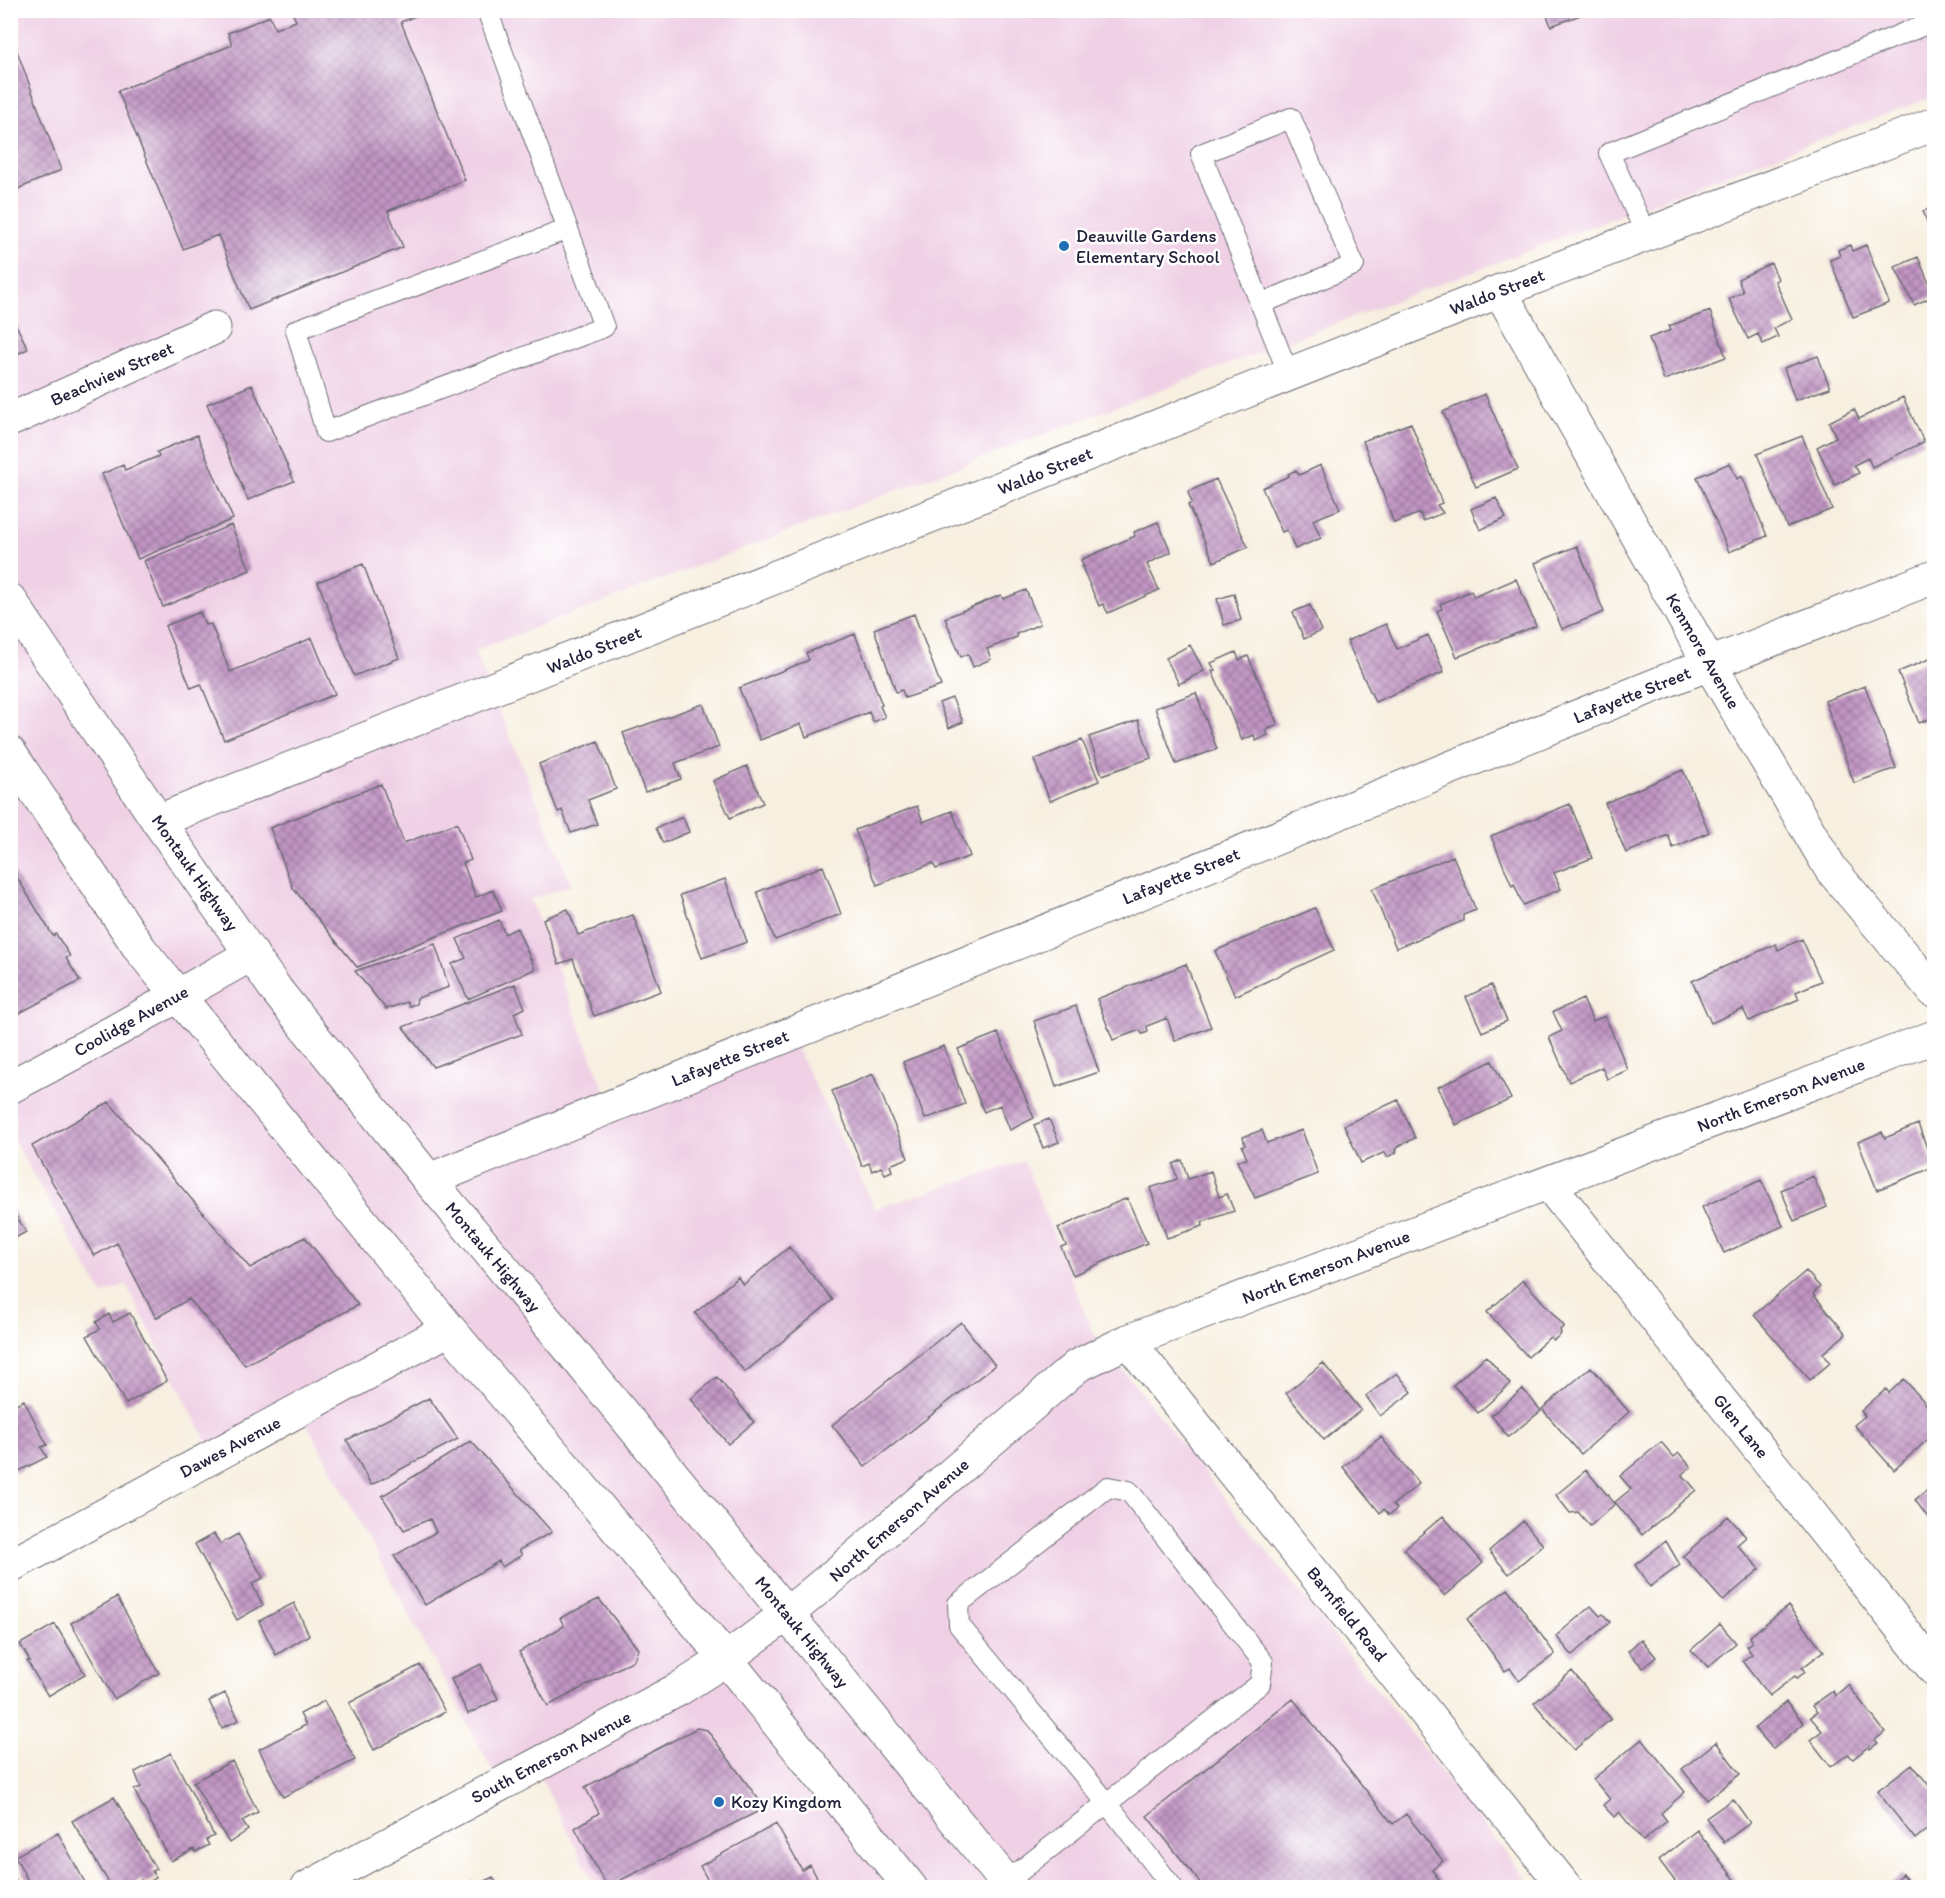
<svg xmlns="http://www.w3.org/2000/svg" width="1945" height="1898" viewBox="0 0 1945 1898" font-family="Itim,sans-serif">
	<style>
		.built { fill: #efd0e5 }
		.building { fill: url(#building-cross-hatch) }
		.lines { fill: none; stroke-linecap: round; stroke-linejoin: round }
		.service-casing { stroke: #6d6a74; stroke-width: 22 }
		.minor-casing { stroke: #6d6a74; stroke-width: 35 }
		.primary-casing { stroke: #6d6a74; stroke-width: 35 }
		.service { stroke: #fff; stroke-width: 20 }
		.minor { stroke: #fff; stroke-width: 33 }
		.primary { stroke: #fff; stroke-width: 33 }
		.poi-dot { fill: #1f6fb2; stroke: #fff; stroke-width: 2 }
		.labels { text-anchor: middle; stroke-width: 5; stroke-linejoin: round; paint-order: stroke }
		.poi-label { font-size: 18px; fill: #22223b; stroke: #fff; text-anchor: start }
		.street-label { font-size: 18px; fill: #22223b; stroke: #fff }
	</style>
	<defs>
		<pattern id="building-cross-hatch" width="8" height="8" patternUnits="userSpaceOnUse" patternTransform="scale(1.5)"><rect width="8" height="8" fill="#c195c3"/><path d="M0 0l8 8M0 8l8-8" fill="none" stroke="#9c79a0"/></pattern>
	</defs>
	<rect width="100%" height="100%" fill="#fff"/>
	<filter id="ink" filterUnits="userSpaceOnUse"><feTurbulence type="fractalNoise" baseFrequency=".0167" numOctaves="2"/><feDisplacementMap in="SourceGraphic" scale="12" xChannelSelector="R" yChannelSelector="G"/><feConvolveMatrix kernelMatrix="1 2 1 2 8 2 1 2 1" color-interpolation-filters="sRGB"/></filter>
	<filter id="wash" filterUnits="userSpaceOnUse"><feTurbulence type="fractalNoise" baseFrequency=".008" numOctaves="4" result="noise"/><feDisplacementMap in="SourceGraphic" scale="24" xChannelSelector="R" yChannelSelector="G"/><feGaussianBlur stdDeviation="1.35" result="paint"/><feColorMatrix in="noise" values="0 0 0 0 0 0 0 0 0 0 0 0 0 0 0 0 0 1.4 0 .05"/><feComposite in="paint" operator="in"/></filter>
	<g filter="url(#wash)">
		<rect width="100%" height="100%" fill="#f7efdf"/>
		<path class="built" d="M10,11H1934V96L474,651L572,885L530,899L609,1101L789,1033L875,1209L1024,1161L1092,1331L1533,1887H596L539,1774L504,1792L306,1422L220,1468L126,1284L103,1295L11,1136Z"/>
		<g id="blocks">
			<path class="building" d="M291,10H418L420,14L401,22L465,180L388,211L403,247L249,310L218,235L183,249L118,91L232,45L228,33L270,16L275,29L296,21Z
				M1545,10H1591V11L1551,26Z
				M11,35L61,170L18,189L10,172Z
				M1934,207V239L1923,211Z
				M1850,245L1852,251L1866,245L1889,303L1853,317L1830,260L1840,256L1838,250Z
				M1918,257L1934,296L1914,305L1895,267Z
				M1771,263L1778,279L1775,281L1792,319L1774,328L1778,337L1763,344L1758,334L1748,339L1729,299L1743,292L1738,279Z
				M1710,311L1726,357L1664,380L1649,338L1671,330L1669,326Z
				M10,313L28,349L10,357Z
				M1818,356L1830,388L1795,400L1784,368Z
				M252,385L294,481L248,500L207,404Z
				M1485,394L1518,469L1476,487L1443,412Z
				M1903,397L1924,442L1872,467L1868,458L1854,465L1859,473L1835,485L1817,447L1836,437L1829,422L1854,409L1859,419Z
				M1411,423L1442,503L1437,505L1443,513L1423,521L1420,513L1394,523L1363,441Z
				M197,435L233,519L138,559L102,474L123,465L125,470L159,456L157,452Z
				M1802,436L1832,509L1787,527L1757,454Z
				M1730,463L1737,479L1742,476L1767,536L1729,552L1697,477Z
				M1321,465L1340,509L1313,520L1321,538L1295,549L1287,530L1282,532L1262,488L1289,476L1288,474L1296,470L1299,475Z
				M1216,479L1248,547L1214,562L1188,505L1192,503L1188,492Z
				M1496,498L1506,518L1480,530L1471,509Z
				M1158,522L1171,552L1147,564L1159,590L1108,613L1103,604L1099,606L1082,567H1084L1081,560L1135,536L1134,532Z
				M231,525L250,570L163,607L144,561Z
				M1577,546L1604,612L1562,629L1535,563Z
				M363,564L399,658L354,676L318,582Z
				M1516,579L1536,626L1457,657L1437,611L1442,609L1440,604L1471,591L1474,597Z
				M1026,590L1040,624L1016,634L1017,637L987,649L991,659L973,667L968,654L961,657L945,618L1001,595L1003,599Z
				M1234,594L1241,620L1224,625L1217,599Z
				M1310,605L1321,631L1304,639L1293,612Z
				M200,612L205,625L211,624L230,672L312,638L335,694L224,740L201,684L191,688L165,626Z
				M914,614L941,686L905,698L902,690L896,692L874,629Z
				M1386,624L1397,649L1428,635L1444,672L1375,702L1347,641Z
				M855,634L882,705L880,706L885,717L873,722L869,712L806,737L801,724L760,740L739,688L809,660L806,653Z
				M1190,645L1204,671L1179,684L1166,658Z
				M1236,652L1239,660L1248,656L1278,725L1266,730L1268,735L1256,741L1254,735L1242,740L1212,671L1215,670L1211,663Z
				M1934,657V717L1919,723L1898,672Z
				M1865,686L1896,768L1854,783L1825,701Z
				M1196,693L1217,749L1176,764L1155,708Z
				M952,698L963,722L949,728L939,703Z
				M703,704L719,747L675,763L681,779L645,792L623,733Z
				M1138,720L1151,758L1102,775L1089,737Z
				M1082,740L1099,781L1050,801L1034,760Z
				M598,741L616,789L588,800L597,824L571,833L562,810L558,812L539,764Z
				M747,766L763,803L730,818L713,781Z
				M1683,770L1709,832L1673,848L1668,835L1626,853L1605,803Z
				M381,784L404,843L457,823L471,860L463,863L476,897L493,890L502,911L357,967L293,888L270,828Z
				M1570,804L1592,858L1554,873L1561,889L1523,905L1514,884L1512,886L1491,836Z
				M917,806L923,822L952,811L970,856L936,869L933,863L877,885L855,830Z
				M683,817L689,832L663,843L656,828Z
				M1453,856L1476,910L1463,915V921L1396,948L1372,889Z
				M10,866L53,936L56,934L70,956L66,958L80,981L10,1018Z
				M823,866L841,914L775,940L757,892Z
				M725,879L747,942L702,958L680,895Z
				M1315,908L1334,950L1235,996L1215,951Z
				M568,909L578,935L633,915L661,991L594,1016L573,959L559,964L543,919Z
				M499,920L505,934L517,928L535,969L468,999L452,964L466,958L457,939Z
				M1802,939L1821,981L1796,992L1799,999L1749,1021L1743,1009L1711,1023L1692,981L1776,944L1778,950Z
				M435,944L449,987L417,998L416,1004L409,1006L407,1002L386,1009L355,971Z
				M1186,964L1211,1027L1175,1041L1167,1018L1147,1026L1148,1032L1142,1034L1140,1030L1113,1040L1097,999Z
				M515,984L525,1008L514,1013L522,1034L433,1067L403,1027Z
				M1491,985L1507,1021L1482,1032L1466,997Z
				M1583,999L1593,1021L1605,1016L1628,1070L1607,1079L1602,1067L1569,1082L1549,1037L1562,1031L1553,1012Z
				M1076,1006L1099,1072L1056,1087L1034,1021Z
				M998,1033L1034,1118L1010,1130L1000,1105L984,1112L958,1049Z
				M944,1046L965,1104L925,1119L903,1062Z
				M1492,1061L1511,1099L1456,1125L1438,1087Z
				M873,1074L908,1158L890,1165L892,1171L885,1174L881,1167L872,1171L869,1163L862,1166L832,1091Z
				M1398,1100L1415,1138L1397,1147L1396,1153L1387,1157L1385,1152L1361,1163L1344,1125Z
				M109,1102L250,1268L305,1237L358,1305L245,1365L189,1299L156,1318L117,1243L94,1256L32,1146Z
				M1049,1119L1059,1142L1043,1148L1034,1125Z
				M1918,1124L1934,1167L1877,1190L1858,1142L1882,1132L1885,1138Z
				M1262,1130L1267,1143L1302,1130L1318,1174L1255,1198L1237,1161L1247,1159L1242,1146L1245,1145L1243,1137Z
				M1182,1160L1188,1179L1211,1171L1219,1197L1227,1194L1234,1211L1202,1222L1203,1226L1167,1238L1150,1188L1177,1179L1173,1164Z
				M1813,1176L1827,1207L1794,1221L1781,1190Z
				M1761,1180L1783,1226L1724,1253L1702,1207Z
				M1127,1198L1147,1243L1073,1275L1061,1247L1066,1245L1058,1228Z
				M10,1206L26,1232L10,1241Z
				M789,1247L833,1300L745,1372L695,1313L738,1277L743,1285Z
				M1806,1271L1820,1287L1813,1294L1846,1334L1823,1353L1830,1363L1810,1380L1754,1315Z
				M1523,1280L1564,1326L1560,1330L1561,1334L1554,1340L1550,1337L1528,1357L1487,1312Z
				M130,1313L167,1381L126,1404L87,1336L100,1329L96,1322L109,1314L113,1322Z
				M961,1322L995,1365L865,1467L832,1425Z
				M1486,1356L1510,1384L1478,1413L1453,1385Z
				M1323,1363L1361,1410L1324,1440L1286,1393Z
				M1591,1367L1629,1412L1581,1454L1542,1409Z
				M1397,1373L1412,1392L1380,1416L1366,1396Z
				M717,1377L754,1422L728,1444L691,1399Z
				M1904,1379L1934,1413V1434L1894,1470L1854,1425L1865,1416L1861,1411L1886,1389L1889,1393Z
				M1523,1389L1541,1411L1508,1437L1491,1415Z
				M429,1398L458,1439L371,1485L347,1440Z
				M24,1400L47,1445L41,1447L47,1457L15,1473L10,1465V1407Z
				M1381,1437L1419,1484L1393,1505L1397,1509L1389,1515L1384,1509L1380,1513L1343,1467Z
				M471,1441L552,1532L519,1550L522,1555L502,1567L499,1561L425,1605L394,1556L436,1532L430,1519L404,1530L382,1496Z
				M1661,1442L1674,1457L1679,1453L1691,1467L1682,1474L1696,1490L1642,1535L1615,1502L1631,1489L1620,1476Z
				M1586,1470L1615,1504L1590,1526L1578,1512L1570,1513L1556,1495Z
				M1934,1485V1526L1915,1500Z
				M1443,1516L1483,1563L1445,1596L1404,1549Z
				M1728,1516L1746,1537L1737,1545L1760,1569L1723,1601L1683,1556Z
				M1523,1521L1543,1545L1509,1574L1489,1551Z
				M214,1534L220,1544L238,1534L263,1578L252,1584L263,1605L237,1620L195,1544Z
				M1666,1541L1680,1565L1650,1587L1635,1565Z
				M1508,1589L1555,1654L1519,1681L1510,1668L1505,1671L1467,1619Z
				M117,1597L159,1673L114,1699L71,1623Z
				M599,1599L638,1649L634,1660L548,1706L519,1652L564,1626L560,1618Z
				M294,1603L309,1635L276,1655L259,1621Z
				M1591,1606L1600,1616L1603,1614L1610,1622L1572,1655L1556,1636Z
				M1788,1606L1824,1651L1802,1668L1805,1672L1797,1678L1795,1676L1769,1696L1742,1661L1752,1654L1746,1646L1752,1642L1749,1637Z
				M55,1624L85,1674L48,1696L27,1661H30L20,1644Z
				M1720,1624L1736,1643L1708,1667L1691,1650Z
				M1641,1639L1656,1657L1643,1668L1628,1651Z
				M481,1664L498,1699L468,1714L451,1679Z
				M420,1665L445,1712L374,1750L349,1703Z
				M1572,1671L1611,1719L1574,1750L1534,1703Z
				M1848,1685L1885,1732L1875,1740L1878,1743L1870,1749L1869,1746L1853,1759L1848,1754L1831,1767L1810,1740L1822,1731L1810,1717L1817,1712L1812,1706L1833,1691L1835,1696Z
				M225,1693L239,1720L222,1728L209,1701Z
				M1293,1699L1393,1824L1406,1814L1443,1861L1432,1870L1446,1888H1204L1147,1816Z
				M324,1701L355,1760L283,1797L259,1749L306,1725L300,1714Z
				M1786,1702L1804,1723L1773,1749L1755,1728Z
				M697,1728L707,1730L765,1808L607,1887L575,1828L599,1813L585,1787Z
				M1642,1739L1685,1792L1661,1813L1667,1821L1643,1841L1619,1812L1614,1817L1603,1805L1610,1799L1593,1779Z
				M1716,1742L1740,1774L1707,1800L1682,1769Z
				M171,1753L214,1836L206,1840L209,1845L196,1852L194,1849L171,1861L134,1790L141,1787L135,1772Z
				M232,1761L258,1812L242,1821L248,1830L229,1843L193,1782Z
				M1912,1764L1934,1792V1824L1915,1839L1877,1791Z
				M114,1797L156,1869L152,1871L156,1878L144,1884L141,1880L128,1888H112L72,1821Z
				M1733,1799L1750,1823L1724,1842L1706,1818Z
				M776,1824L802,1870L810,1865L823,1888H712L700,1866Z
				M1697,1830L1735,1880L1732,1883L1736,1888H1680L1659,1860Z
				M58,1833L88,1888H32L15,1856Z
				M10,1871L20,1888H10Z
				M1902,1874L1913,1888H1886Z
				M493,1877L498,1888H460L474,1881L476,1885Z"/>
		</g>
	</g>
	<g filter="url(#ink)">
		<use href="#blocks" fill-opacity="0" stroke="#6d6a74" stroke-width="1.5"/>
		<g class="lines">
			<g class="service-casing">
				<path id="service" d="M487,10L604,327L326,432L296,330L568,229
					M1646,234L1609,153L1934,21
					M1260,304L1354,265L1291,118L1201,154L1289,375
					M1006,1882L1107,1803L959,1625L958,1604L1108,1487L1129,1491L1263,1662L1260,1684L1107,1803L1173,1888"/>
			</g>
			<g class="minor-casing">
				<path id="minor" d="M1500,291L1709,663L1831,869L1934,991
					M10,420L214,328
					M10,753L140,949L449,1329L726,1659L911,1888
					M158,821L1500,291L1934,124
					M10,1087L115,1031L252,954
					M429,1180L1668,680L1934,577
					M1548,1183L1934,1669
					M1128,1341L1566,1888
					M10,1566L449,1329
					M307,1888L679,1689L726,1659L787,1614L844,1567L1077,1366L1128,1341L1934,1037"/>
			</g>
			<g class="primary-casing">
				<path id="primary" d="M10,600L158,821L277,991L429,1180L523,1292L1011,1888"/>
			</g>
			<use href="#service" class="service"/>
			<use href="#minor" class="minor"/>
			<use href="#primary" class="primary"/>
		</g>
	</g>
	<g class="poi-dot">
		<circle cx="1064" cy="246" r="6"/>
		<circle cx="719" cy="1802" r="6"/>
	</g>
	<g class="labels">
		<g class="poi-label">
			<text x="1076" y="242">Deauville Gardens<tspan x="1076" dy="21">Elementary School</tspan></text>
			<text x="731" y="1808">Kozy Kingdom</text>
		</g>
		<g class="street-label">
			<text transform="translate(1497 292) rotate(-21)" y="6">Waldo Street</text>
			<text transform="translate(112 374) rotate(-24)" y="6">Beachview Street</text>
			<text transform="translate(1045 471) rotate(-22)" y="6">Waldo Street</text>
			<text transform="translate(594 650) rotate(-22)" y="6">Waldo Street</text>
			<text transform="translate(1703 651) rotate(60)" y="6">Kenmore Avenue</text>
			<text transform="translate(1632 695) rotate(-22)" y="6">Lafayette Street</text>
			<text transform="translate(195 873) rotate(55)" y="6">Montauk Highway</text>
			<text transform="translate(1181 876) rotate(-22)" y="6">Lafayette Street</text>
			<text transform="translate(131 1021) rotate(-29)" y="6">Coolidge Avenue</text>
			<text transform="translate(730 1058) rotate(-22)" y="6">Lafayette Street</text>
			<text transform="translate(1781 1095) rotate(-21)" y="6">North Emerson Avenue</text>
			<text transform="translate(493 1257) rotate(50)" y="6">Montauk Highway</text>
			<text transform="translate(1326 1267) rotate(-21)" y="6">North Emerson Avenue</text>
			<text transform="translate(1741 1426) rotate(51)" y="6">Glen Lane</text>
			<text transform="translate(230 1447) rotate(-28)" y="6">Dawes Avenue</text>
			<text transform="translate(899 1520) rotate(-41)" y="6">North Emerson Avenue</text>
			<text transform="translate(1347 1614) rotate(51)" y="6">Barnfield Road</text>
			<text transform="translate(802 1632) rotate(51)" y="6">Montauk Highway</text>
			<text transform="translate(551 1757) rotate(-28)" y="6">South Emerson Avenue</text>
		</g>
	</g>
	<rect width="1945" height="1898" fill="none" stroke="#fff" stroke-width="36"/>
</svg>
